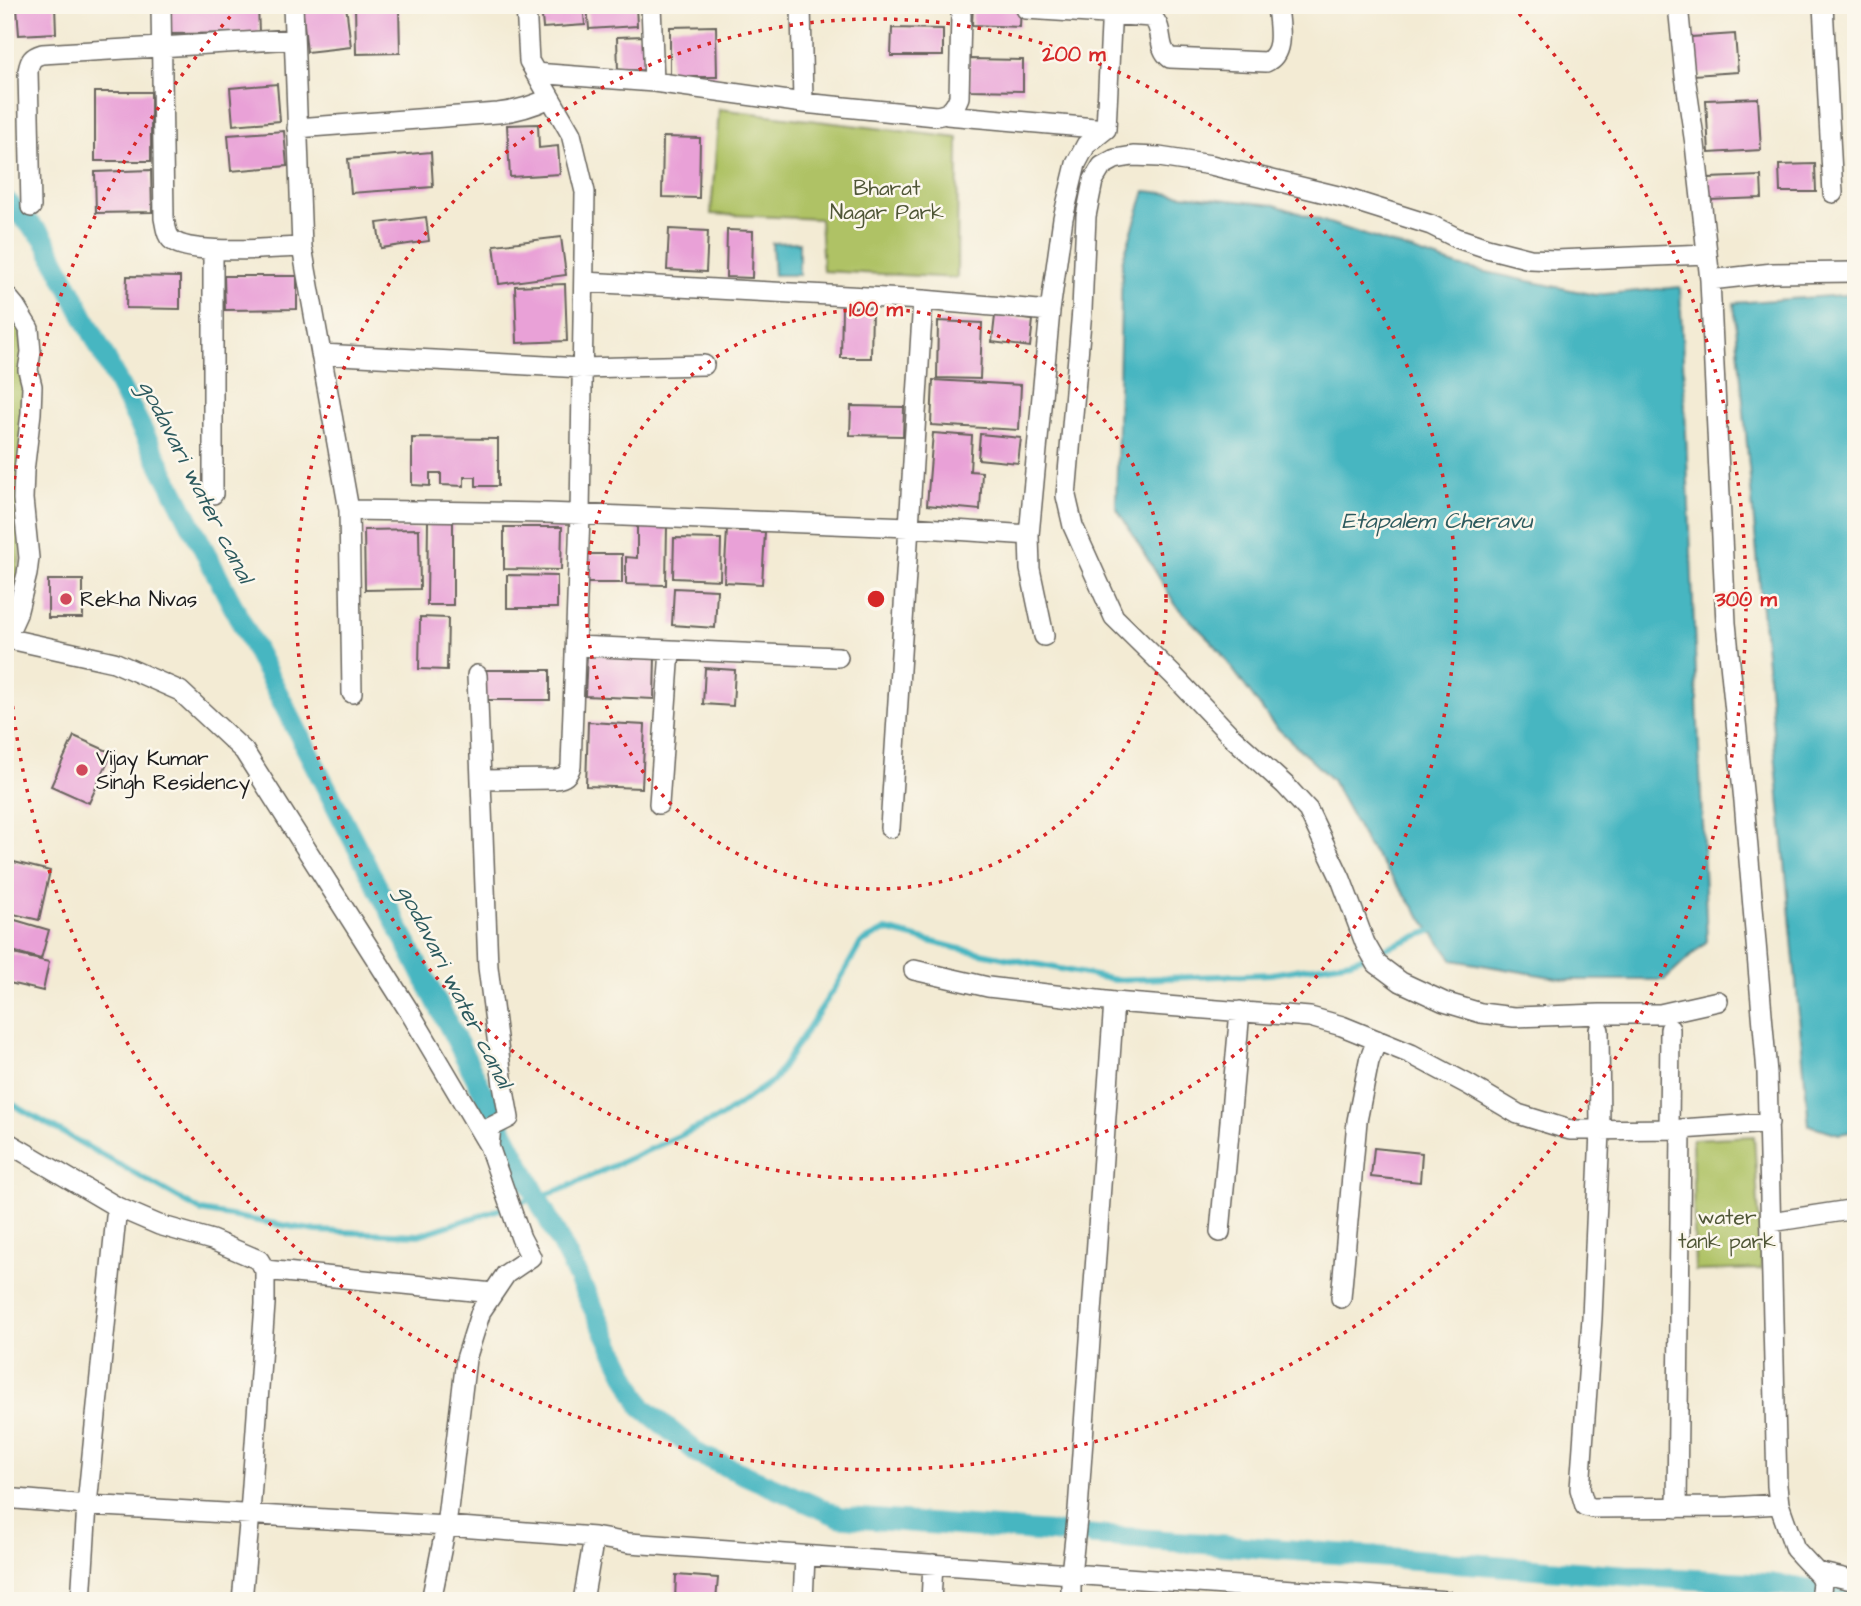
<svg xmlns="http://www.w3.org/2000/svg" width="1861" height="1606" viewBox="0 0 1861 1606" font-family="'Architects Daughter',sans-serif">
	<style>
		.green { fill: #afc265; stroke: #666f40; stroke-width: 2 }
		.water { fill: #47b6c1; stroke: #32696e; stroke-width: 2 }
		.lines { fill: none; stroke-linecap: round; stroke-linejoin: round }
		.stream { stroke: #47b6c1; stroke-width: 6 }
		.canal { stroke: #47b6c1; stroke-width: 21 }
		.building { fill: #e9a1d7 }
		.minor-casing { stroke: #67645c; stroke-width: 22 }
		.minor { stroke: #fff; stroke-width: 19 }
		.ring { fill: none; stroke: #d62828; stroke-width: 3.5; stroke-dasharray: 3.5 7 }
		.poi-dot { fill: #d1495b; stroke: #fbf7ec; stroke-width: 2.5 }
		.labels { text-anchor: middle; stroke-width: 5; stroke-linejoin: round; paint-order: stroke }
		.park-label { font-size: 21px; fill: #4f5636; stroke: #fbf7ec }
		.poi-label { font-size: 21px; fill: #1c1c1c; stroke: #fbf7ec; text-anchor: start }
		.water-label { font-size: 23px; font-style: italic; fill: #2d5a5e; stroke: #fbf7ec }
		.centre { fill: #d62828; stroke: #fbf7ec; stroke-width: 3.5 }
		.ring-label { font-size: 21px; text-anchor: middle; font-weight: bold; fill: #d62828; stroke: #fbf7ec; stroke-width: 5; stroke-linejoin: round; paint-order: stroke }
	</style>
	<rect width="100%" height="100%" fill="#fbf7ec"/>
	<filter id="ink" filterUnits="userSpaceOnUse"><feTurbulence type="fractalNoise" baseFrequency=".0143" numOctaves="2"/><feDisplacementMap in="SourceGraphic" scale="14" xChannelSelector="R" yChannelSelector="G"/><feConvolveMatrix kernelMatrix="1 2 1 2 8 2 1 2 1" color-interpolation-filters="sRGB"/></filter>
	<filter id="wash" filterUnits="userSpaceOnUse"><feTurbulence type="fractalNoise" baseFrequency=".00686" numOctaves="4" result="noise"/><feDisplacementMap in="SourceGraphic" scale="28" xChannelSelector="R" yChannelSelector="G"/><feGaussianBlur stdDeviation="1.57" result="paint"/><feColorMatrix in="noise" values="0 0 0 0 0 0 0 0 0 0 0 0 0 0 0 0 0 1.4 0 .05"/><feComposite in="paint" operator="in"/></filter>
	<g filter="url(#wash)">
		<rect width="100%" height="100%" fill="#f3ebd4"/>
		<path class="green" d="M719,109L958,138L957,278L823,271L820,219L711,214Z
			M5,302L20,330L27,382L22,539L15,600L5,609Z
			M1754,1136L1762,1269L1695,1271L1692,1139Z"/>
		<path class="water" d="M1145,191L1275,205L1458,266L1595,295L1680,287L1707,941L1665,980H1569L1453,960L1367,844L1332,780L1272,723L1215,645L1177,607L1116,507L1122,262Z
			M799,242V275H774L772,243Z
			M1856,294V1131L1839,1134L1809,1125L1734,303Z"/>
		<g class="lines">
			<path class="stream" d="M5,1100L201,1211L317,1231L419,1235L560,1190L721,1117L774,1080L836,986L861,943L886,930L956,948L1115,980L1271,974L1351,961L1431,931"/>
			<path class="canal" d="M5,200L43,237L570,1261L642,1407L700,1455L840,1517L1058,1533
				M1090,1535L1634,1576L1773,1584L1856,1597"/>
		</g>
		<g id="blocks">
			<path class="building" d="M55,5L56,33L19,35L17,7Z
				M168,5H258L259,33L169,34Z
				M302,5H346L351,47L307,52Z
				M355,5H399L400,53L356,54Z
				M541,5H583L585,25L543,28Z
				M587,5H636L637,26L589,29Z
				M973,5H1021L1020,27L972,25Z
				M716,26L717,77H670V27Z
				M892,28L943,29V56H891Z
				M1735,34L1738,72L1693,75L1691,37Z
				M644,36L646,70L618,71L617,37Z
				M969,59L1023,60V91L969,90Z
				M277,84L280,121L233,125L230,88Z
				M95,92H151V161H95Z
				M1758,98L1761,150L1709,153L1706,100Z
				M538,124L539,148L558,146L560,174L510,177L507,125Z
				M284,131L287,166L231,171L228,135Z
				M663,137L700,138L699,198L662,197Z
				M431,152L433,187L351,193L348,159Z
				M1815,164L1816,192H1780L1779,165Z
				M151,170L152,212L96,213L95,172Z
				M1761,176L1762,198L1709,200L1708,178Z
				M426,217L429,241L381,248L377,223Z
				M669,229L708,231L706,272L667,270Z
				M727,230L753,231L752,278L726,277Z
				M561,237L566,275L499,284L494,245Z
				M127,276L180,277V309L126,308Z
				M224,276H297V309L225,310Z
				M565,284L567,341L517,343L515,286Z
				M842,307L872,308L871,358H841Z
				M995,316L1033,320L1030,347L992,342Z
				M938,321L982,323L980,379L937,378Z
				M933,380L1021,385L1019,430L931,425Z
				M851,406L904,407L903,436L850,435Z
				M933,433L972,436L970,471L982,472L980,510L927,505Z
				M980,434L1021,438L1018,463L978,459Z
				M412,438L498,439V486H476V477H464V486L441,485V473H430V486L412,485Z
				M428,520L453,521V605H427Z
				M637,525H667L666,585L626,584V557L637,558Z
				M504,527H562L561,570L504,569Z
				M419,529L420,589L365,590L364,530Z
				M727,530L765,532L762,584L724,582Z
				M674,538L721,539L720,580L673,578Z
				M586,554H622V583H585Z
				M507,575L557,576V608H507Z
				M48,580H83V618H48Z
				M674,588L717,590L715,628L672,625Z
				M420,617L448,618L447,670L419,669Z
				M587,654L655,656L654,699L585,696Z
				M705,668L735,670L733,706L703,704Z
				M483,670H550V700H483Z
				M588,722L645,725L642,788L586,786Z
				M74,736L112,753L89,803L51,786Z
				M6,860L50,871L39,920L5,912Z
				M5,917L49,930L41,959L5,949Z
				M5,952L49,962L43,991L5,982Z
				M1374,1148L1422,1153L1420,1182L1371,1177Z
				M676,1575L718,1578L716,1601H675Z"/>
		</g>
	</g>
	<g filter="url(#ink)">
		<use href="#blocks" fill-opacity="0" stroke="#67645c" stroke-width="2"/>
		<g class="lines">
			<g class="minor-casing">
				<path id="minor" d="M161,5L164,218C166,227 166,238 175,242C197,255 274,248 302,247
					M293,5L302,247L349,510L352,693
					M651,5L654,82
					M801,5L803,103
					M1678,5L1685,76L1695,144L1710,280L1726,623L1744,801L1767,1073L1777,1486L1779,1504L1795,1549L1820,1576L1822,1582L1820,1601
					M1823,5L1833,193
					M1026,9L1152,17C1165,29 1156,47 1170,58L1266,62C1286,53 1278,24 1277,5
					M535,73L654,82L803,103L936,116C949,114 954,110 959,97L961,15
					M947,115L1106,129
					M297,128L498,113C517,111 533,106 550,98
					M31,207L28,71C30,60 32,57 42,54L294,39
					M213,250V494
					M1707,254L1556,260L1530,259L1487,248L1457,238L1431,225L1342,197L1211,165L1159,157L1133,156L1115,159L1102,166L1093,181L1086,216L1082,310L1066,496L1073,526L1114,617L1173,675L1230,735L1285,785L1308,810L1341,879L1365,943L1377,964L1401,982L1444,1002L1481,1013L1514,1017L1600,1014H1660L1718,1001
					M1710,280L1773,273L1856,272
					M5,294L15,306L29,329L31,352L28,370L32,386L31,413L24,471L23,499L29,558L27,574L17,614L12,625L5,624
					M923,300L1050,311
					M322,354L582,368L704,365
					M349,510L546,513L909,527L923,300L584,282
					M1029,535L1030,569L1044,636
					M5,638L114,662L180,691L244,751L409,1011L489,1146
					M576,646L838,657
					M482,780L555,779C565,778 568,775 571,766L580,515L585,192L571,134L529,61L526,5
					M659,804L670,650
					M890,828L909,527L1029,535L1050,311L1063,218L1076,164L1086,145L1106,129L1112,5
					M914,970L988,987L1114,1002L1310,1017L1342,1026L1411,1054L1469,1085L1518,1114L1570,1130L1681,1129L1769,1123
					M1114,1002L1078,1510L1071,1574L1447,1601
					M1599,1030L1600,1131L1592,1318L1580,1489L1585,1506L1592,1508L1729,1507L1779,1504
					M1669,1129L1670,1029
					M5,1141L117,1207L159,1225L212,1240L259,1260L265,1270V1304L250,1513L242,1601
					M1771,1222L1856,1209
					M1220,1232L1240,1011
					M265,1270L493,1293
					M1341,1298L1357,1121L1369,1061L1377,1040
					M5,1498L87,1505L446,1526L594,1537L629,1543L1071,1574V1601
					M1677,1508L1681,1129
					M1817,1572L1856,1581
					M81,1601L87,1505L117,1207
					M431,1601L446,1526L466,1359L481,1311L506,1274L531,1257L521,1238L489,1146L491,1127L509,1118L503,1085L488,967L477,675
					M583,1601L594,1537
					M803,1601L805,1556
					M931,1601L933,1564"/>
			</g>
			<use href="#minor" class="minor"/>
		</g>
	</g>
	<g class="ring">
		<circle cx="876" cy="599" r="290"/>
		<circle cx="876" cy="599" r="580"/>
		<path d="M1512 6A870 870 0 1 1 240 6"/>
	</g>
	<g class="poi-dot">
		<circle cx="66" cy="599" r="7"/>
		<circle cx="82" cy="770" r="7"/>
	</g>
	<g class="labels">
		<g class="park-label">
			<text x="887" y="195">Bharat<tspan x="887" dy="24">Nagar Park</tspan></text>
			<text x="1727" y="1224">water<tspan x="1727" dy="24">tank park</tspan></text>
		</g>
		<g class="poi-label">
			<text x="80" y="606">Rekha Nivas</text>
			<text x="96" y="765">Vijay Kumar<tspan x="96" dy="24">Singh Residency</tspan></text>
		</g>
		<g class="water-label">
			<text transform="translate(197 481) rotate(63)" y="8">godavari water canal</text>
			<text x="1437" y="528">Etapalem Cheravu</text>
			<text transform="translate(456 986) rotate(63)" y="8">godavari water canal</text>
		</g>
	</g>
	<circle cx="876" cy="599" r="10" class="centre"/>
	<g class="ring-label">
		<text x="1074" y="61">200 m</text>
		<text x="876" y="316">100 m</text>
		<text x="1746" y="606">300 m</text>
	</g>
	<rect width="1861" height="1606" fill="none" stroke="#fbf7ec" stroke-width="28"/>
</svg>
